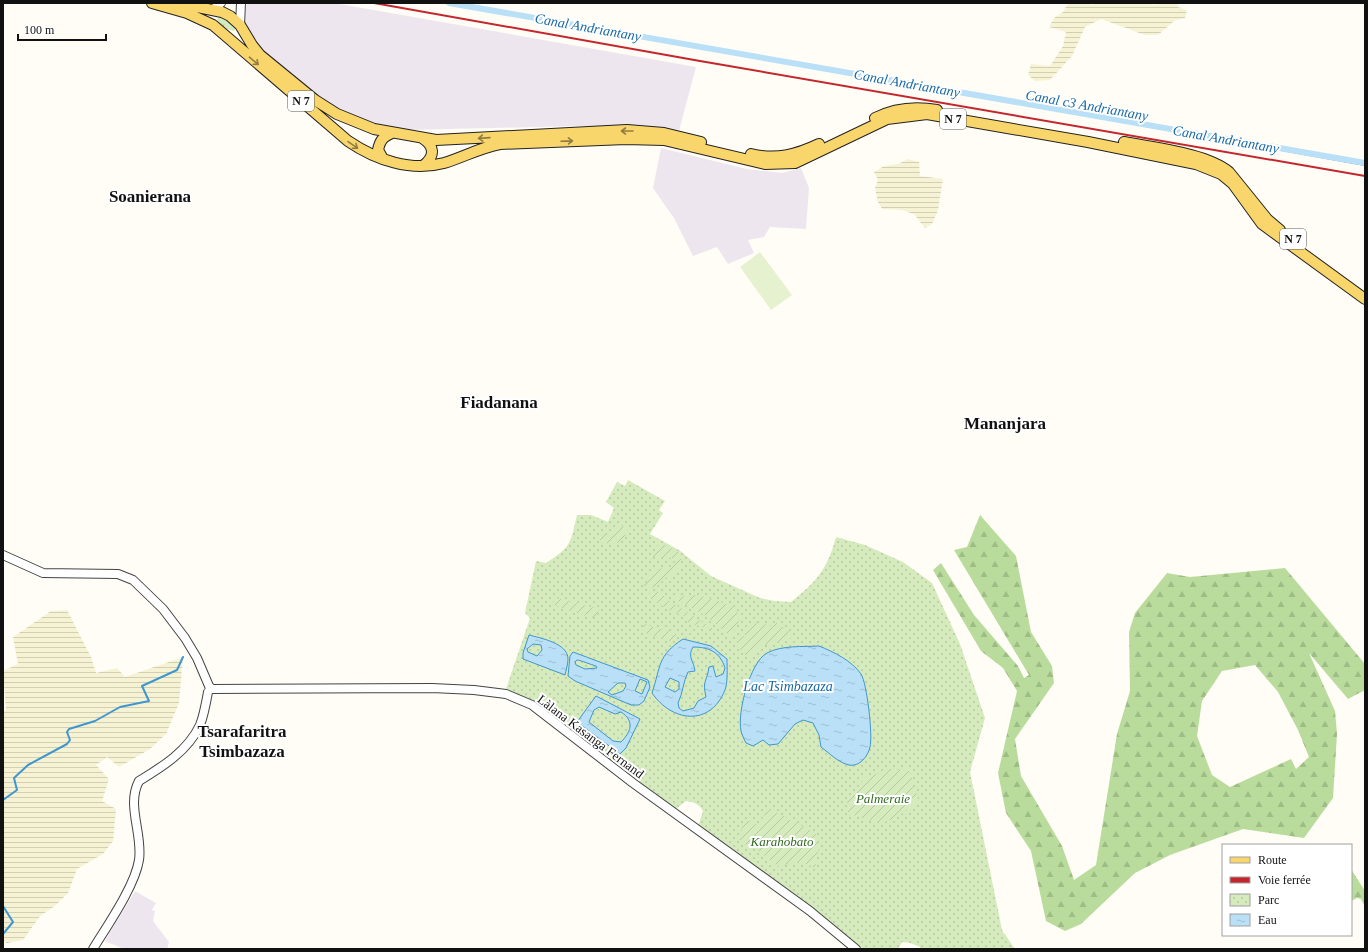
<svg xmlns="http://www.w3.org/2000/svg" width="1368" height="952" viewBox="0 0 1368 952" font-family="Georgia,serif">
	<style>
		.industrial { fill: #eee6ef }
		.farmland { fill: url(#farmland-rules) }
		.grass { fill: url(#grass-tufts) }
		.forest { fill: url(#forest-firs); fill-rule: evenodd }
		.park { fill: url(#park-dots) }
		.garden { fill: url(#garden-furrows) }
		.pitch { fill: #e6f2cf }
		.water { fill: url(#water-ripples); stroke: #3f96cf; fill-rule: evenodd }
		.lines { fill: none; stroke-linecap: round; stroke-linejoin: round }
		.stream { stroke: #3f96cf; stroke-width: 2 }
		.canal { stroke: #b9e0f7; stroke-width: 6 }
		.tertiary-casing { stroke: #444; stroke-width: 10 }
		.primary-casing { stroke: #222; stroke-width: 12 }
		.tertiary { stroke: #fff; stroke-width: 8 }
		.primary { stroke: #f9d66b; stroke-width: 10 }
		.rail { stroke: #c4262e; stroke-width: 2 }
		.oneway { stroke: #917d42 }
		.labels { text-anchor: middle; stroke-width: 4; stroke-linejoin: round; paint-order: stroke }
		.shield { fill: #fff; stroke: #585858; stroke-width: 1 }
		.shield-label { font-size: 12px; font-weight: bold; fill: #111 }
		.street-label { font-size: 13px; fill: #111; stroke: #fff }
		.park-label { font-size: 13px; font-style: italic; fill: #2f6b1f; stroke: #fff }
		.water-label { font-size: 14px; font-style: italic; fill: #1768a6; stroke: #fff }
		.district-label { font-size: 17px; font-weight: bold; fill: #111; stroke: #fff }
	</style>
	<defs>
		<pattern id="farmland-rules" width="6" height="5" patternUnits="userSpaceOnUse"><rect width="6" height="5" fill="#f6f3d4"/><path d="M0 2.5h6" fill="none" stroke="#d2cfb5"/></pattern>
		<pattern id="grass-tufts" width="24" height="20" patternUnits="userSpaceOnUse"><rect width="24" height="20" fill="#d5ebbd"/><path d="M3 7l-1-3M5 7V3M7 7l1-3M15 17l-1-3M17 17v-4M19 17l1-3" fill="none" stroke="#b6c8a1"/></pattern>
		<pattern id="forest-firs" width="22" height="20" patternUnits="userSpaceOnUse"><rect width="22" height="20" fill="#b9dc9c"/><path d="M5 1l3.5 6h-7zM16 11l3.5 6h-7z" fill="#9ebc85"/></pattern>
		<pattern id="park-dots" width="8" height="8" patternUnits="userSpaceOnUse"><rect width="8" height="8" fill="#d5ebbd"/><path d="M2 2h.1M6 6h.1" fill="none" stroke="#b6c8a1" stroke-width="1.8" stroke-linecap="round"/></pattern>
		<pattern id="garden-furrows" width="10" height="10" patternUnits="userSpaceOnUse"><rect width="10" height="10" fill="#d5ebbd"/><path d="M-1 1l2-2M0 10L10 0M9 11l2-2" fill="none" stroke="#b6c8a1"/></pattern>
		<pattern id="water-ripples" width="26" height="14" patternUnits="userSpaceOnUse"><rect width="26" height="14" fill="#b9e0f7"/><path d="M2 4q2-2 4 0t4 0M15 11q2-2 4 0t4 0" fill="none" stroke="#9ebfd3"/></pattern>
	</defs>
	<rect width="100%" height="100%" fill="#fffdf5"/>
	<path class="industrial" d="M247,3H334L696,67L679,131L579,126L405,130L368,122L326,102L277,66L252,40L244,19Z
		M661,148L747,169L782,173L801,168L809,188L806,229L770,227L764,237L748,240L754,253L728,264L717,247L693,256L674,218L653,188Z
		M135,891L156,903L152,910L155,911L153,921L169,942L167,949H124L105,941Z"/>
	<path class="farmland" d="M1068,3H1088L1093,5L1094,3H1147L1156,5V3H1179L1178,7L1187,10L1185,18L1174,21L1158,35H1145L1101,19L1085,27L1072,56L1050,80L1035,81L1028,75L1031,64L1050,66L1063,46L1066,32L1049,27L1054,18L1063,12Z
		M908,159L919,162L920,176L943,179L938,210L932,224L925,228L914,214L902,210L882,209L878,202L875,188L878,180L874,172L884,166L898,164Z
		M67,610L91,657L96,673L117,668L125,677L183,657L179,703L166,734L150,749L119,767L107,757L96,765L109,779L102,801L116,809L113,841L103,854L77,869L68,893L55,906L40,916L23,940L7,943L3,941V711L6,710L3,671L18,664L13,637L51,611Z"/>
	<path class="grass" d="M220,16L226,17L236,27L234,31L222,28L217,19Z"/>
	<path class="forest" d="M980,515L1016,556L1031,632L1052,666L1054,683L1015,739L1021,776L1062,846L1074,880L1096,865L1117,734L1130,691L1129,632L1135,613L1167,573L1190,577L1285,568L1365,664V690L1348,699L1309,653L1335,711L1337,734L1333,798L1304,838L1243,829L1170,855L1135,873L1081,924L1065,931L1046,921L1031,851L1006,813L998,773L1017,691L1003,668L981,651L933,570L941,563L974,615L1018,666L1024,678L1029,675L954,550L967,547ZM1255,665L1278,692L1298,730L1309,757L1296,769L1291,759L1230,787L1212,775L1197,736L1202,701L1222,671Z
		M1351,869L1365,891V907L1361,899L1357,898L1351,901Z"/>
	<path class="park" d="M628,480L665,501L659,510L663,513L650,534L679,550L711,576L760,598L775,601L791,602C817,581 827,570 836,537L865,545L903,562L932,583L960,644L985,718L970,772L1002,930L1015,949H920V947L910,943L902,942L898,949H862L698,827L703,811C699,804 694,802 686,801L676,809L616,766L561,724L505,692L530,618L525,613L536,561L546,563C572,546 570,544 577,515H591L608,522L614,508L606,502L617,482L625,486Z"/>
	<path class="garden" d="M617,523L626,528L627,531L622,541C614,544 602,546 598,536L601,532L611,538Z
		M662,543L678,552C690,572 664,574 657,587L647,588L642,584L647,582L648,576L656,570L673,566L675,562L673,558L653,557L658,545Z
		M656,592H660L668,600L718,632L687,622L685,616L672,612L648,597L650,593Z
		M678,595L687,597L693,595L706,597L719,601L733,607L741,617L732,635H729L706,616L677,600L675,597Z
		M556,598L599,609L597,615L592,618L554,605L553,603Z
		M775,622L788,630L791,636L790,639L764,645L749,657L746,656L737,646L740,637L745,636L747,627L758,623L772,626Z
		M644,624L677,634L675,640L670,641L642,632Z
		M908,769L912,777L913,789L916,792L918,799C914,805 909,808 904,812C883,829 871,821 848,813L847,800L855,792L864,778L885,771Z
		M770,809L815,833L819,846L815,868C802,861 792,859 780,868L754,847L744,844L740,840L742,828L747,820L757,825Z"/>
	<path class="pitch" d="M760,252L792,295L771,310L740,267Z"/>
	<path class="water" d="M529,635C540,638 568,643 568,659C568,664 566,670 565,675L523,659V653ZM533,644L541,645L542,650L537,656L528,652L527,649Z
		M683,639L711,646L727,659C727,668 728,682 725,690C710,727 672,722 652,693C661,666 657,656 683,639ZM693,647C709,647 720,652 725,668L723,674L716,677L713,666L709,667C707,682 702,680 706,697L698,701L694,708L683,711L679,708L678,703C683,693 683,682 688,672L695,671C694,661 687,657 693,647ZM670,678L679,682V689L675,692L665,687Z
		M819,646C834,652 852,661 861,674C867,683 873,736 870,747C868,756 860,767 849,765C839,763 829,753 821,747L819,735L813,723L803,720L795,724L778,744L769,745L763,740L753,746L746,743C744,739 742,735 741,731C737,713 750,662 767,653C782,645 803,647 819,646Z
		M573,652L648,680L650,687L644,701L639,705H631L575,681L568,676L570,656ZM577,660C580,660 592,665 596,666L597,668L585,669L576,665L575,662ZM640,679L647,682L642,694L635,691ZM618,683H625L626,686L623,691L612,695L608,692Z
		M596,696L640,719L626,748L620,754L577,722ZM599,707L615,714L621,712C635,721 631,732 621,742L613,741L589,722L594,710Z"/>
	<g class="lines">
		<path class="stream" d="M805,65L1365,165
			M3,800L17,790L14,778L28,765L67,744L70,740L67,732L69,729L95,721L120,707L149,701L142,686L177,670L183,657
			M3,906L13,922L3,934"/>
		<path class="canal" d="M449,3L1365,163"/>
		<g class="tertiary-casing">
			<path id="tertiary" d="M212,10L221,3
				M240,25L241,3
				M3,555L43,573L118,574L133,580L163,609L185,638L197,658L209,686L212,689
				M212,689L432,688L474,690L506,694L532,705L633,783L810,911L856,949
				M93,949C107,926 135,886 139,860C143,834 126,805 139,781C162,767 188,751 200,725C204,715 206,703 208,692"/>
		</g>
		<g class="primary-casing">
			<path id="primary" d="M152,3L187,13L213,25L348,141C376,160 411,172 444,163C464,157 479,148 500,144L626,139L664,140L765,164L795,163L887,119L927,114L1088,142L1196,164L1221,174L1233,184L1262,224L1365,299
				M178,3L222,12L230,16L240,25L252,45L260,55L315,100L337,114L374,129L436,140L627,130L664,133L701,142
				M875,118C895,108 915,106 937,110
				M422,138C435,146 435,156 424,165
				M1124,142C1153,148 1206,153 1229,172L1267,219L1280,230
				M751,154C776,160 796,155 819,144
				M383,159L378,150C380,140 383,137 392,133"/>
		</g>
		<use href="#tertiary" class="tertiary"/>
		<use href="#primary" class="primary"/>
		<path class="rail" d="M374,3L700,61L1365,176"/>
	</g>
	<defs><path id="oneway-shaft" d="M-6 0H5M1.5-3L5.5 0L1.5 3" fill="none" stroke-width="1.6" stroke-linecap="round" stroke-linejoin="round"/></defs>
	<g class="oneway">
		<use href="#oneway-shaft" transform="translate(254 61) rotate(40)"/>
		<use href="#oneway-shaft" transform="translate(627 131) rotate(-180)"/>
		<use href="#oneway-shaft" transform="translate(484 138) rotate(176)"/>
		<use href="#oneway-shaft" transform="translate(567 141) rotate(-2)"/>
		<use href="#oneway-shaft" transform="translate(353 145) rotate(35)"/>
	</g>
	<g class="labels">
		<g class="shield">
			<rect x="288" y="91" width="26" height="20" rx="3"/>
			<rect x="940" y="109" width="26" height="20" rx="3"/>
			<rect x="1280" y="229" width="26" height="20" rx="3"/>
		</g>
		<g class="shield-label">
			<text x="301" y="105">N 7</text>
			<text x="953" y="123">N 7</text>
			<text x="1293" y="243">N 7</text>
		</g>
		<g class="street-label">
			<text transform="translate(591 736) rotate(37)" y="5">Làlana Kasanga Fernand</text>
		</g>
		<g class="park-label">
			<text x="883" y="803">Palmeraie</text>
			<text x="782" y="846">Karahobato</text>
		</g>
		<g class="water-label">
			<text transform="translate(588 27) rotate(10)" y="5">Canal Andriantany</text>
			<text transform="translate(907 83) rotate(10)" y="5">Canal Andriantany</text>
			<text transform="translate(1087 105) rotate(10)" y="5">Canal c3 Andriantany</text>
			<text transform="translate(1226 139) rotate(10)" y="5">Canal Andriantany</text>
			<text x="788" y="691">Lac Tsimbazaza</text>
		</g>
		<g class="district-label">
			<text x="150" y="202">Soanierana</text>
			<text x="499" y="408">Fiadanana</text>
			<text x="1005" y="429">Mananjara</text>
			<text x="242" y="737">Tsarafaritra<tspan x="242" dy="20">Tsimbazaza</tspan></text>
		</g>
	</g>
	<rect width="1368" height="952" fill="none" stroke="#111111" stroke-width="8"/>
	<rect x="1222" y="844" width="130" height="92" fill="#ffffff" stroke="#a0a0a0"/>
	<rect x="1230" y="857" width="20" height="6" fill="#f9d66b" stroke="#a0a0a0"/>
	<text x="1258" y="864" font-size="12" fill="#111111">Route</text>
	<rect x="1230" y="877" width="20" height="6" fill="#c4262e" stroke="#a0a0a0"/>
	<text x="1258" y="884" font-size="12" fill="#111111">Voie ferrée</text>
	<rect x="1230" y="894" width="20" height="12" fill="url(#park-dots)" stroke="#a0a0a0"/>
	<text x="1258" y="904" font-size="12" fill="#111111">Parc</text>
	<rect x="1230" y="914" width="20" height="12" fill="url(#water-ripples)" stroke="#a0a0a0"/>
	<text x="1258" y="924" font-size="12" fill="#111111">Eau</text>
	<path d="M18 34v6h88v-6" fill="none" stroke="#111111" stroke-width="2"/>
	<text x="24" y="34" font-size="12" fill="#111111" stroke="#ffffff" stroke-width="3" paint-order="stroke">100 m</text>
</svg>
